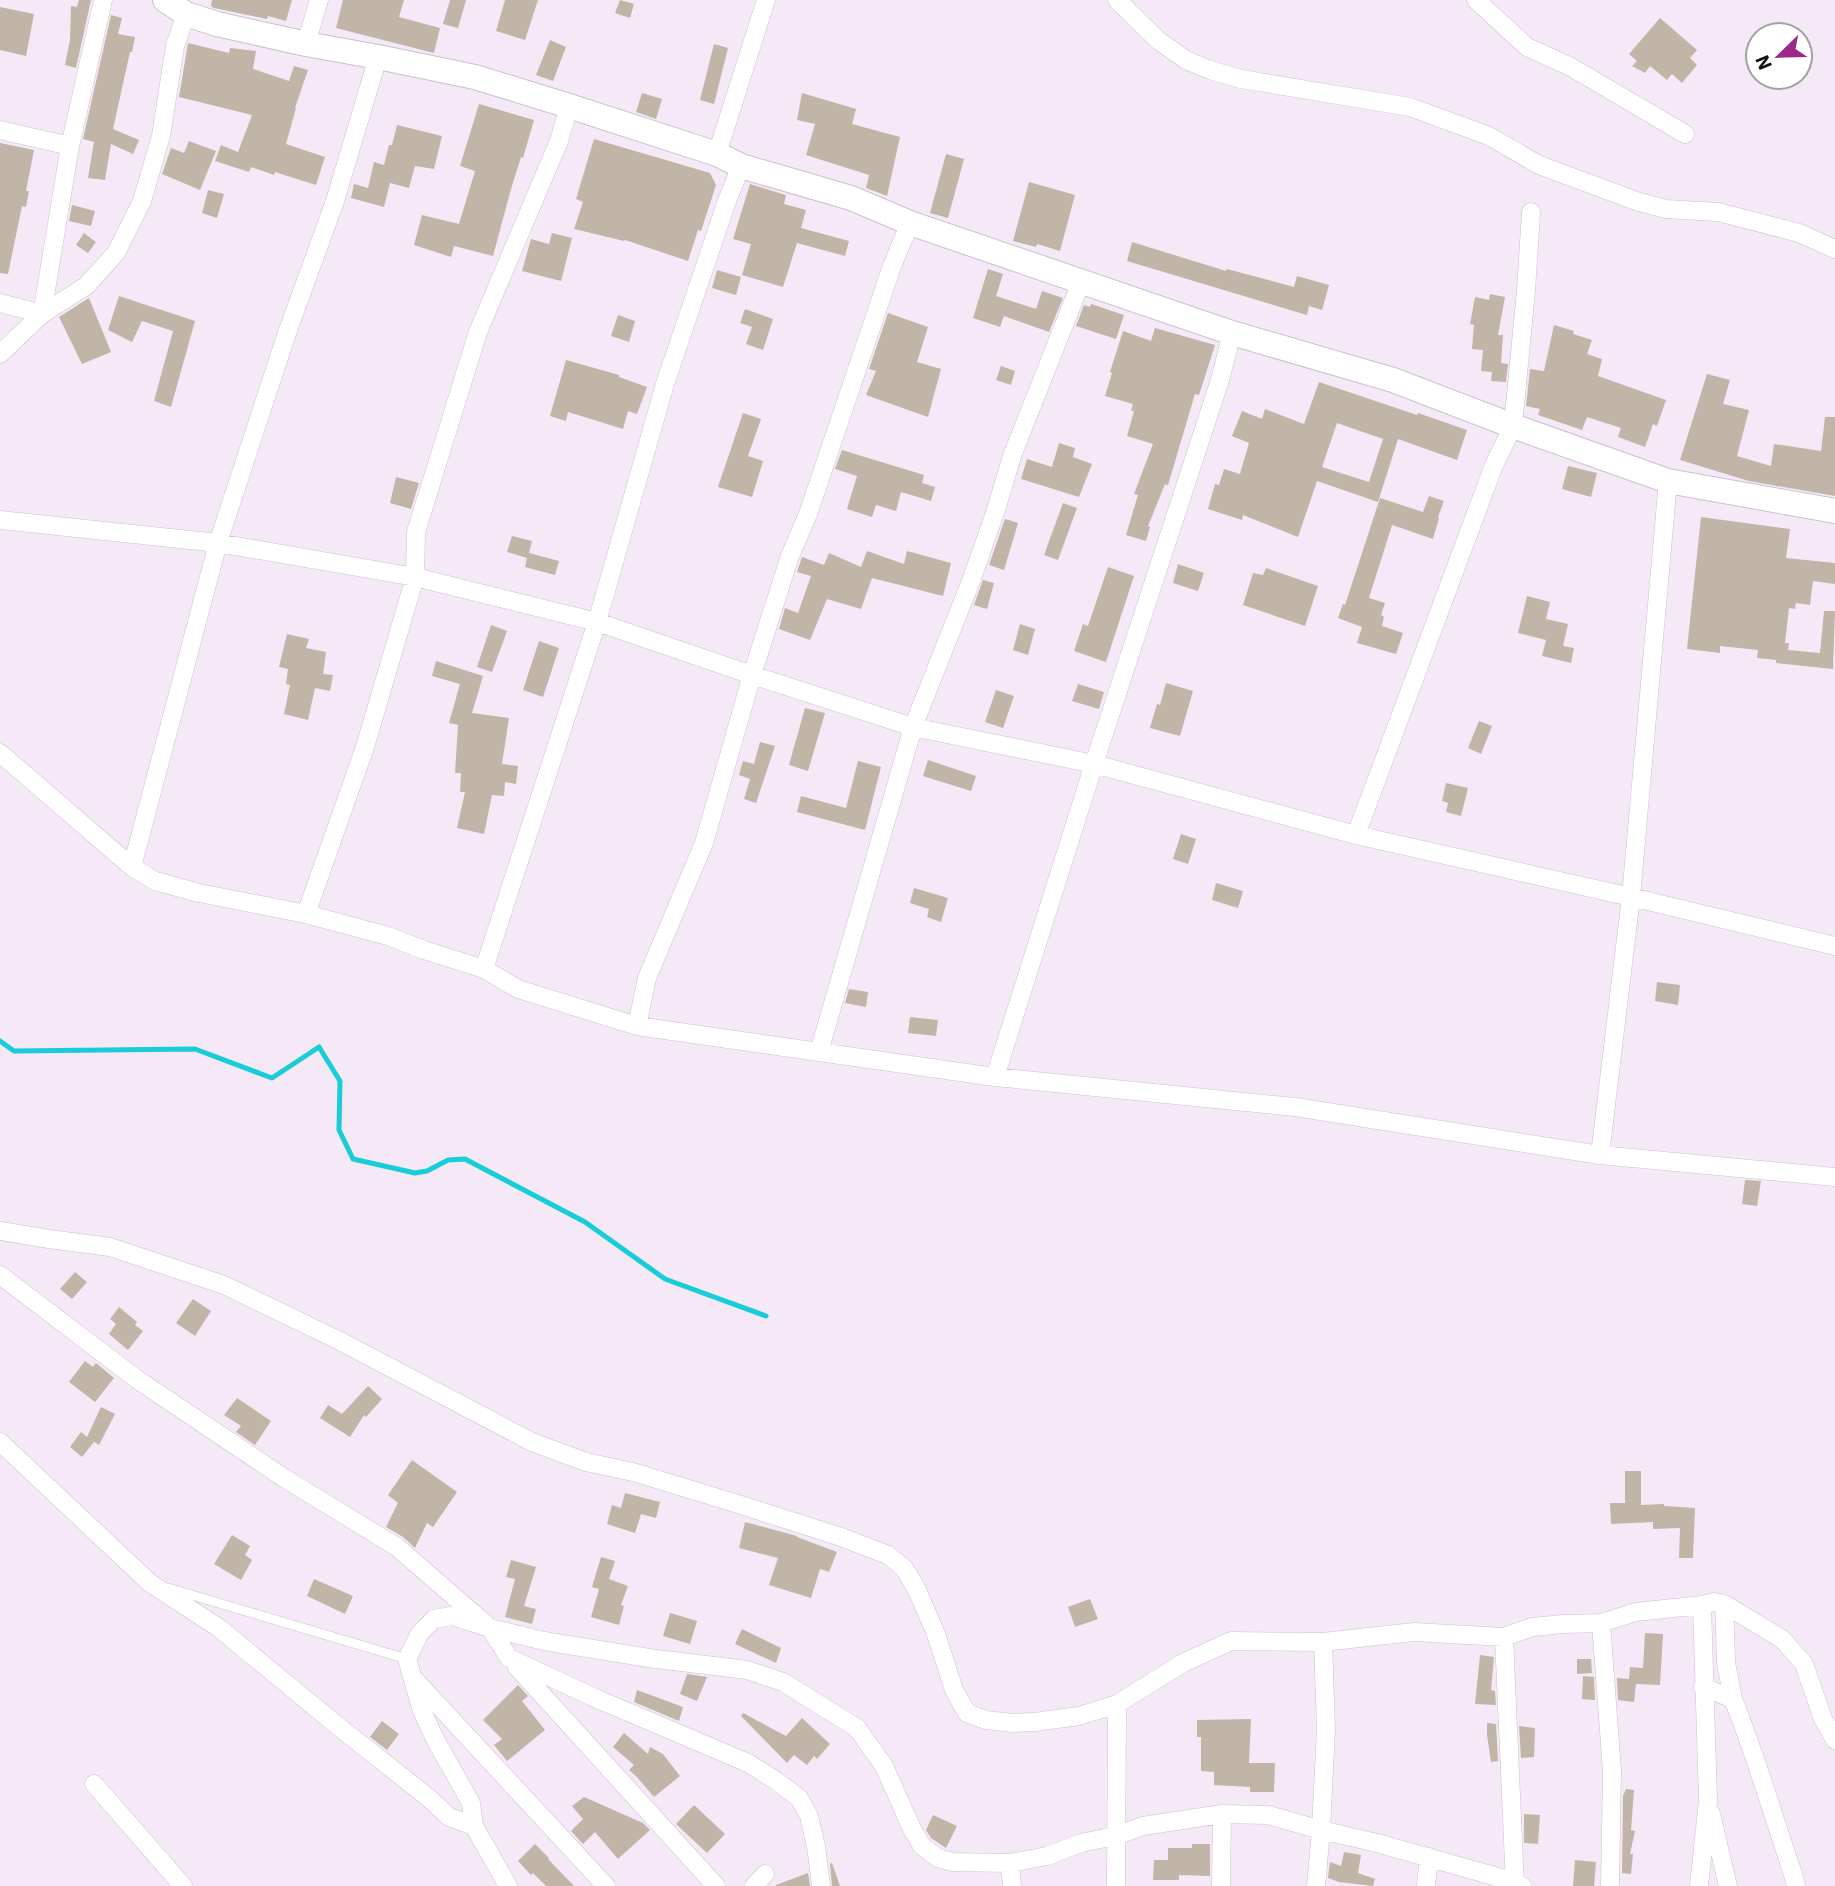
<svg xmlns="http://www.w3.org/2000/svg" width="1835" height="1886" viewBox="0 0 1835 1886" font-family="'IBM Plex Sans',sans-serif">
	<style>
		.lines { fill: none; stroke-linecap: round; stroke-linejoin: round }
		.stream { stroke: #18cdd7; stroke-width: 5 }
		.building { fill: #c1b5a7; fill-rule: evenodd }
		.lane-casing { stroke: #cbc0ce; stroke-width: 10 }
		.street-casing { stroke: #cbc0ce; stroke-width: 19 }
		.secondary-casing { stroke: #cbc0ce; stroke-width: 26 }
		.lane { stroke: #fff; stroke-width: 9 }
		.street { stroke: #fff; stroke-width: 18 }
		.secondary { stroke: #fff; stroke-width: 24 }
	</style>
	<rect width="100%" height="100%" fill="#f5e9f7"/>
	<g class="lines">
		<path class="stream" d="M0,1041L14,1051L195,1049L272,1078L319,1047L340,1081L339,1130L353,1159L415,1173L427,1171L448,1160L465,1159L585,1222L665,1279L766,1316"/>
	</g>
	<path class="building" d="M79,0H91L76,68L65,65L70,40L71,6L77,7Z
		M212,0H292L286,21L268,16L267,19L214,8L211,6Z
		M343,0H404L399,17L440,28L434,53L336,28Z
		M450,0H466L458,28L443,24Z
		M505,0H538L525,40L496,31Z
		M620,0L634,4L630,18L615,13Z
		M0,7L34,14L26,56L0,50Z
		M111,15L122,18L118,34L135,37L132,52H130L113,129L139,140L133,154L111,144L105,180L88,178L94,142L83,139Z
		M1660,18L1697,50L1690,58L1697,65L1682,83L1672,74L1667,80L1650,66L1645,73L1632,66L1637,61L1629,54Z
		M550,40L566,47L553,81L536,75Z
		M188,43L229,53L230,48L256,51L253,69L289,81L294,66L308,70L295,108H296L286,144L325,157L316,185L275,172L274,175L251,167L249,172L215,161L221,145L238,152L252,115L179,97Z
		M714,44L728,48L714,104L700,100Z
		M642,93L662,99L656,119L636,112Z
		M802,93L856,109L852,124L900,137L887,196L866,188L869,175L806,155L815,124L797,120Z
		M479,104L534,120L523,158L521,157L511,189L493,256L454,246L451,257L414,245L422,215L459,224L475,171L460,166Z
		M397,125L442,136L434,169L415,166L409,188L390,183L384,207L351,198L354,184L368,188L374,162L384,165L389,145H392Z
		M594,139L710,173L716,185L701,231L698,230L688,261L625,240L624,241L574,229L583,202L576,199Z
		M189,141L216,151L200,190L162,174L171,148L184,153Z
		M0,143L34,150L26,191H29L26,207L22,206L8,274L0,273Z
		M946,154L964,159L948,218L930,213Z
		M1029,182L1075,195L1060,251L1037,244L1036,247L1013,241Z
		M750,184L786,195L784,204L806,210L801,228L849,241L845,256L797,243L783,287L742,275L751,244L733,239Z
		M208,190L224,194L217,218L202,213Z
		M72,205L95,211L91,226L69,221Z
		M84,233L96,242L88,253L76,245Z
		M552,233L572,238L561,281L522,271L531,239L549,244Z
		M1132,242L1226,271L1227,269L1294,287L1297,276L1329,285L1322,310L1309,306L1307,315L1127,261Z
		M988,269L1003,274L996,296L1036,309L1042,291L1063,298L1049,332L1004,316L1000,327L973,318Z
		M717,270L741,277L736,295L712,288Z
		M1490,294L1505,297L1498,335H1503L1501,363L1508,364L1506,382L1491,381L1492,372L1481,371L1483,350L1472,349L1474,325L1470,324L1475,297L1489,300Z
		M119,296L195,321L171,407L154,401L173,331L142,321L132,342L108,330Z
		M89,298L111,352L82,364L59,317Z
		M1091,304L1124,315L1116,339L1076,326L1084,305L1090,307Z
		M745,309L773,319L763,350L746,344L752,327L740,323Z
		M888,313L928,327L917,362L941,369L928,417L866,395L876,371L869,369Z
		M618,315L635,321L629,342L611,336Z
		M1554,325L1574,331L1573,334L1592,340L1587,354L1602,359L1598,376L1666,400L1657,426L1653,424L1645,447L1618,437L1621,428L1587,417L1582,430L1538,415L1540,409L1526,406L1530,369L1544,371Z
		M1155,328L1215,345L1199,395L1195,394L1168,485L1165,484L1148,526L1150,527L1146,541L1126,535L1138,495L1134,494L1153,444L1127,436L1134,411H1131L1133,404L1105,396L1112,373L1110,372L1123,331L1151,341Z
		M566,360L619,375V377L647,387L637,414L628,411L623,429L568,412L566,421L550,416Z
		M1001,366L1015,371L1011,385L996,380Z
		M1707,374L1730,380L1723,404L1749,410L1737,456L1771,466L1774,444L1821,451L1825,417H1835V496L1749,481L1680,460Z
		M1319,382L1417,415L1418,413L1467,430L1457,460L1398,439L1378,502L1317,481L1298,537L1243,515L1242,520L1208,509L1215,484L1219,485L1224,469L1240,474L1249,443L1232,436L1242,411L1262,419L1265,409L1304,424ZM1337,423L1383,439L1369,482L1322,467Z
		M743,413L761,419L748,456L763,461L752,497L718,487Z
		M1059,443L1075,448L1073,457L1092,464L1079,497L1021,479L1027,459L1052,467Z
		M842,450L924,475L922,483L935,487L931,501L901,492L896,511L876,505L872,517L847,509L857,476L835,469Z
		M1568,466L1597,473L1591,497L1562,489Z
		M396,477L419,483L411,509L390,503Z
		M1429,496L1444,501L1438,517L1439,518L1433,539L1392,525L1369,598L1385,603L1381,615L1384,617L1382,626L1403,633L1396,654L1357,643L1362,627L1338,618L1343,604L1345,605L1380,498L1423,512Z
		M1063,503L1077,508L1058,560L1044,555Z
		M1701,517L1790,529L1786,558L1835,563V584L1813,581L1810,605L1796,603L1795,609L1789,608L1785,643H1789L1788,650L1820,653L1824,611H1835L1833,669L1776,663V660L1757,658L1758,650L1720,646V653L1687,649Z
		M1005,519L1018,523L1004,570L989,565Z
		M512,536L532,541L529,553L559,561L555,575L525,567L527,558L507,552Z
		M867,551L904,564L907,551L951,563L943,596L872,578L861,609L827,599L810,640L779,629L785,608L798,613L811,576L797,572L802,557L824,565L829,553L861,567Z
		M1178,564L1204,573L1198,591L1173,583Z
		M1108,567L1134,576L1106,662L1074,651L1083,624L1088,626Z
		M1266,568L1318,586L1305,626L1243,605L1253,573L1263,575Z
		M983,580L994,583L987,609L974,605Z
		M1527,596L1550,602L1546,619L1568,624L1563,646L1574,648L1571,663L1542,656L1546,640L1518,633Z
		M1020,624L1035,629L1028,655L1013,650Z
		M491,625L507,631L492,672L477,667Z
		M287,634L309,639L306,648L326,652L323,674L333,675L330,691L315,688L308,720L284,714L290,685L286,684L288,669L279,667Z
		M539,641L559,648L543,697L523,690Z
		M436,661L483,676L472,713L509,718L502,764L518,766L516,784L505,782L504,796L492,795L484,834L457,828L465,792H460L461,773H455L458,725L449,723L460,684L432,676Z
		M1166,683L1193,691L1180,736L1150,728L1157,704L1160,705Z
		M1078,684L1104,692L1099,709L1072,701Z
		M996,690L1014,696L1003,728L985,722Z
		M805,708L825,713L808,771L789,765Z
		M1479,721L1492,726L1481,754L1468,748Z
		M760,742L775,746L756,803L744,799L750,779L739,775L743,761L754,764Z
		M928,760L976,776L971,791L923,776Z
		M858,761L881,767L865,830L797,812L801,796L846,808Z
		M1446,783L1468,788L1461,816L1446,812L1448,803L1442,801Z
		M1181,834L1196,839L1188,864L1173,859Z
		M1216,883L1243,891L1238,908L1212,900Z
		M914,888L948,898L941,922L927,917L929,909L910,903Z
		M1657,982L1680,985L1678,1005L1655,1001Z
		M849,989L868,992L866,1007L845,1003Z
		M910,1017L938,1020L936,1036L908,1033Z
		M1745,1180L1761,1181L1757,1206L1742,1204Z
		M75,1272L87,1282L72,1299L60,1289Z
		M193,1299L211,1311L195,1336L176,1323Z
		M119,1307L137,1322L135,1325L143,1331L128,1350L109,1334L116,1324L110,1319Z
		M85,1361L93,1367L96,1363L114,1378L95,1402L69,1382Z
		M368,1386L382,1399L366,1417L364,1415L350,1437L320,1418L328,1405L342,1414Z
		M237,1398L271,1421L255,1445L236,1432L241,1426L224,1415Z
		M101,1407L115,1414L99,1445L90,1439L94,1442L82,1457L70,1447L81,1432L87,1437Z
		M412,1460L457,1492L433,1527L427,1523L415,1548L403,1537L386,1527L398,1503L388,1495Z
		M1625,1471H1641V1505L1664,1504V1506L1695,1508L1693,1558H1679L1680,1528L1653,1529V1522L1611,1524L1610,1503H1625Z
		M625,1493L660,1502L656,1518L641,1514L635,1533L607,1524L612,1505L621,1508Z
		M745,1522L797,1536V1537L837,1552L829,1572L820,1569L811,1598L769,1585L778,1558L739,1548Z
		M232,1535L250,1546L245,1555L252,1560L241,1580L214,1564Z
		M601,1557L615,1561L609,1579L628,1586L621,1605L624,1606L619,1625L591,1617L599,1589L592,1587Z
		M511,1560L536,1567L524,1606L536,1609L532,1624L505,1617L515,1579L506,1577Z
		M314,1579L353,1596L345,1614L307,1596Z
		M1090,1599L1098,1619L1075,1627L1068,1607Z
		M670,1613L697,1621L690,1644L663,1636Z
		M742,1629L781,1648L776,1663L735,1644Z
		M1645,1633L1663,1634L1660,1685L1636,1684L1634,1702L1618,1700L1617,1678L1629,1679L1630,1667L1643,1668Z
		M1480,1655L1494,1657L1491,1690L1495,1691L1496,1705L1475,1704Z
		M1577,1659H1591L1592,1673L1577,1674Z
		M687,1674L707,1677L697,1701L680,1694Z
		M1583,1676L1594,1677L1595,1700L1582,1699Z
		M518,1685L528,1696L522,1701L545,1730L507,1761L494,1745L502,1739L483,1720Z
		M637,1690L683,1707L679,1721L634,1702Z
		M743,1713L786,1736L802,1718L830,1744L817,1759L814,1756L807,1765L794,1755L787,1763L741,1716Z
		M1251,1719L1249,1763H1275L1274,1792H1250V1787L1214,1785V1772L1201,1771V1737H1197V1720Z
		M382,1721L399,1734L387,1750L370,1737Z
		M1487,1723L1496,1724L1498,1761L1491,1762L1487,1735Z
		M1519,1726L1535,1728L1534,1757L1521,1758Z
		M624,1733L648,1754L650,1747L663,1754L680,1776L654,1797L637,1777L629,1770L634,1765L613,1747Z
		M1626,1789L1634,1790L1631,1830L1635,1831L1630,1854H1633L1631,1874L1622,1873L1623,1796Z
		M584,1797L643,1823L650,1830L618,1859L595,1832L583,1844L571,1831L583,1819L572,1806Z
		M694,1805L725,1834L707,1853L676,1824Z
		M1524,1814L1540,1815L1538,1844L1524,1843Z
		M933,1815L957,1826L946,1848L931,1838L926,1830Z
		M535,1844L549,1858L548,1859L574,1886H546L533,1873L531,1875L518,1861Z
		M1192,1844H1210V1876L1179,1875V1880H1153L1154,1860H1168V1848H1192Z
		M1344,1852L1361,1855L1358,1873L1375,1879L1373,1886L1339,1882L1328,1878L1330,1862L1341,1866Z
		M1575,1860L1596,1862L1594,1886H1573Z
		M832,1863L840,1886H832L830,1864Z
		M808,1873L810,1886H776V1885Z"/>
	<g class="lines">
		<g class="lane-casing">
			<path id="lane" d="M168,1588L407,1659"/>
		</g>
		<g class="street-casing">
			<path id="street" d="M1117,0L1159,41L1186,60L1210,70L1241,79L1410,107L1489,136L1539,165L1639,202L1666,209L1718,212L1799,233L1835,249
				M1476,0L1527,47L1571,67L1685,134
				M306,44L319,0
				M0,130L70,146
				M717,154L766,0
				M0,303L42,314
				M42,314L70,146L103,0
				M0,354L42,314L86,286L116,253L142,201L161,136L175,46L186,14
				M0,520L218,543L415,577L597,622L752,675L913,727L1094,764L1356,835L1631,897L1835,946
				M0,753L132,867L155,881L199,893L306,914L388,936L424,950L484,969L518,989L637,1026L995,1077L1295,1107L1600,1155L1835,1177
				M1356,835L1494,465L1513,426L1526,291L1531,212
				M132,867L218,543L287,333L335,201L378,57
				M306,914L365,747L415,577L416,532L478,332L559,141L569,106
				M484,969L597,622L665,384L727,201L741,166
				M637,1026L647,978L704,843L752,675L790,556L808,514L892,266L910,223
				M819,1052L913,727L971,581L995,513L1012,456L1081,282
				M995,1077L1094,764L1220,380L1232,333
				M1600,1155L1631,897L1668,481
				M0,1231L49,1239L110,1247L224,1285L338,1340L532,1442L586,1462L633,1472L738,1504L838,1536L888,1555L904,1568L916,1588L936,1634L954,1690L967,1713L986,1720L1012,1723L1035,1722L1079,1716L1117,1704L1183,1663L1231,1641L1323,1642L1414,1632L1504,1637L1532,1627L1564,1624L1601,1623L1636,1612L1702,1605L1714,1602L1724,1604L1782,1639L1804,1664L1823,1719L1835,1740
				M0,1275L138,1380L284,1478L397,1547L490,1628L509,1658L595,1698L748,1763L775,1780L799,1798L809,1816L816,1846L821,1886
				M0,1442L150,1583L219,1628L339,1727L430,1799L449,1817L474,1826L471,1803L436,1741L422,1711L407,1659L420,1633L434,1619L452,1616L490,1628L544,1641L649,1658L747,1670L783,1682L857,1728L884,1766L912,1829L922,1846L938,1858L953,1862L1010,1863L1047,1856L1081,1843L1115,1836L1143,1826L1222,1814L1268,1815L1321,1830L1377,1843L1515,1882L1522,1886
				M1724,1604L1726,1663L1733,1699
				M1601,1623L1612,1771L1610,1886
				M1504,1637L1515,1886
				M516,1666L716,1886
				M415,1680L606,1886
				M1703,1687L1733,1699C1756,1756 1773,1816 1793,1874L1796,1886
				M94,1784L183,1886
				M1711,1814L1728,1886
				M474,1826L508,1886
				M1010,1863L1012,1886
				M754,1886L765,1874
				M1116,1886L1117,1704
				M1221,1886L1222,1814
				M1316,1886L1321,1830L1326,1729L1323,1642
				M1426,1886L1429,1857
				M1699,1886L1708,1800L1702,1605"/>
		</g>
		<g class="secondary-casing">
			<path id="secondary" d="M165,0L186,14L217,24L306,44L378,57L475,77L569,106L717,154L741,166L851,198L910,223L1232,333L1393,380L1513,426L1668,481L1835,511"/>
		</g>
		<use href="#lane" class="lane"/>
		<use href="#street" class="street"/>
		<use href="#secondary" class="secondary"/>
	</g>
	<g transform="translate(1779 56) rotate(247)"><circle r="33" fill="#ffffff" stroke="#a1a0a2" stroke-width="2"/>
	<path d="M0-5L12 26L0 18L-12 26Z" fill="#9b2987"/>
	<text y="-10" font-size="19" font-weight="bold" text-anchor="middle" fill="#151116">N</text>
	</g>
</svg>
